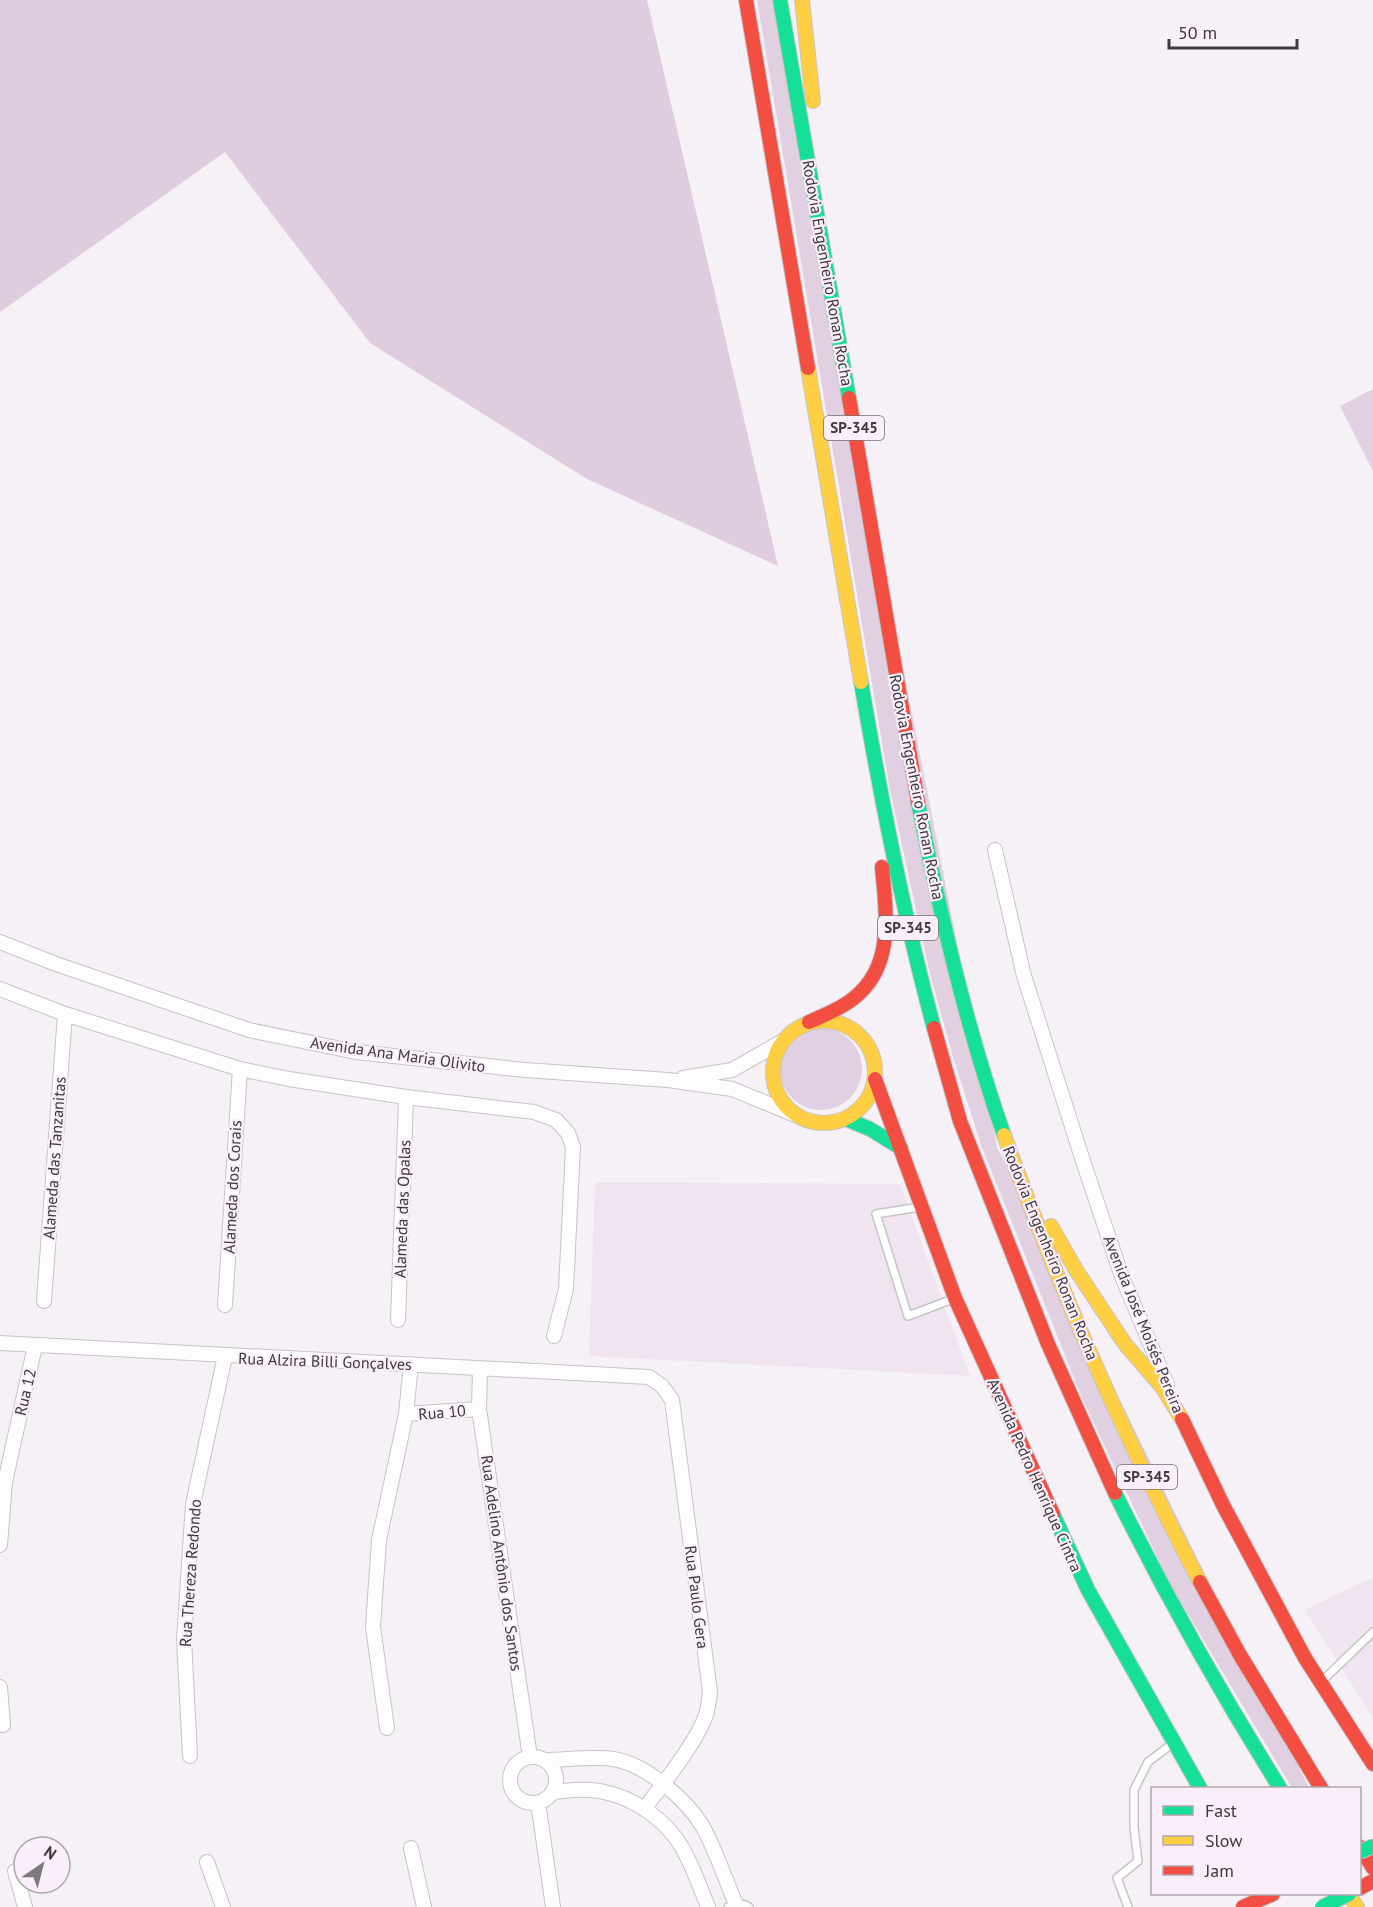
<svg xmlns="http://www.w3.org/2000/svg" width="1373" height="1907" viewBox="0 0 1373 1907" font-family="'PT Sans',sans-serif">
	<style>
		.built { fill: #efe4f0 }
		.green { fill: #e0d0e1 }
		.forest { fill: #dfcddf }
		.lines { fill: none; stroke-linecap: round; stroke-linejoin: round }
		.lane-casing { stroke: #c7c3c7; stroke-width: 10 }
		.street-casing { stroke: #c7c3c7; stroke-width: 16 }
		.fast-casing { stroke: #c7c3c7; stroke-width: 16 }
		.slow-casing { stroke: #c7c3c7; stroke-width: 16 }
		.jam-casing { stroke: #c7c3c7; stroke-width: 16 }
		.lane { stroke: #fefdfe; stroke-width: 7 }
		.street { stroke: #fefdfe; stroke-width: 14 }
		.fast { stroke: #16e098; stroke-width: 14 }
		.slow { stroke: #ffcf43; stroke-width: 14 }
		.jam { stroke: #f24e42; stroke-width: 14 }
		.fast-bridge-casing { stroke: #c7c3c7; stroke-width: 16; stroke-linecap: butt }
		.fast-bridge { stroke: #16e098; stroke-width: 14 }
		.labels { text-anchor: middle; stroke-width: 4.5; stroke-linejoin: round; paint-order: stroke }
		.shield { fill: #f9eef9; stroke: #756f75; stroke-width: 1.5 }
		.shield-label { font-size: 15px; font-weight: bold; fill: #3d393d }
		.street-label { font-size: 16px; fill: #3d393d; stroke: #f9eef9 }
	</style>
	<rect width="100%" height="100%" fill="#f6f1f6"/>
	<path class="built" d="M595,1182L900,1184L970,1376L589,1356Z
		M1373,1577V1718L1305,1610Z"/>
	<path class="green" d="M757,0H772L997,1147L1309,1788H1292L1170,1584L1082,1398L981,1145L953,1057L930,974L890,790Z
		M1373,389V471L1340,406Z
		M780 1069a41 41 0 1 1 82 0a41 41 0 1 1-82 0Z"/>
	<path class="forest" d="M0,0H647L778,566L587,479L370,343L225,152L0,312Z"/>
	<g class="lines">
		<g class="lane-casing">
			<path id="lane" d="M920,1207L876,1214L908,1316L953,1299
				M1321,1682L1373,1632
				M728,1907C735,1904 742,1902 749,1907
				M1128,1907L1117,1878L1138,1861L1134,1828V1790L1148,1762L1173,1743"/>
		</g>
		<g class="street-casing">
			<path id="street" d="M995,850L1024,976L1083,1161L1121,1274L1167,1384
				M0,942L56,964L249,1030L356,1052L525,1070L668,1080L732,1089L798,1116
				M0,989L65,1014L240,1069L289,1079L406,1097L534,1112L556,1120L568,1133L573,1147L566,1289L554,1336
				M683,1078L732,1070L781,1042
				M44,1301L65,1014
				M225,1305L240,1069
				M398,1320L406,1097
				M0,1343L649,1377L662,1386L672,1400L710,1692C709,1699 708,1708 706,1715C696,1743 663,1784 644,1809
				M480,1369L479,1409L530,1757
				M406,1414L479,1409
				M0,1545L5,1482L35,1346
				M0,1687L3,1725
				M387,1728L373,1627L379,1540L406,1414L411,1364
				M190,1756L184,1639L193,1504L225,1356
				M510 1780a23 23 0 1 1 46 0a23 23 0 1 1-46 0Z
				M544,1760C565,1760 592,1756 613,1759C646,1764 686,1799 703,1827C716,1851 726,1881 737,1907
				M553,1792C565,1791 578,1789 590,1790C630,1793 669,1820 686,1855C695,1872 701,1890 708,1907
				M538,1802L553,1907
				M411,1848L424,1907
				M207,1862L223,1907
				M15,1871L25,1907"/>
		</g>
		<g class="fast-casing">
			<path id="fast" d="M780,0L849,398
				M861,682C881,799 903,914 934,1028
				M918,802C940,915 966,1027 1004,1135
				M846,1119L870,1129L901,1148
				M1115,1493C1165,1594 1220,1692 1280,1788
				M1053,1514L1088,1590L1200,1788"/>
		</g>
		<g class="slow-casing">
			<path id="slow" d="M802,0L813,101
				M808,368L861,682
				M773 1072a51 51 0 1 1 102 0a51 51 0 1 1-102 0Z
				M1004,1135C1059,1289 1124,1438 1200,1582
				M1051,1226L1076,1270L1125,1344L1162,1387L1182,1419
				M1348,1894L1357,1907"/>
		</g>
		<g class="jam-casing">
			<path id="jam" d="M746,0L808,368
				M849,398L918,802
				M809,1022C824,1015 841,1009 854,998C895,966 886,912 882,867
				M934,1028L960,1121L1048,1344L1115,1493
				M875,1079L955,1298L1053,1514
				M1182,1419L1223,1505L1305,1658L1373,1764
				M1200,1582L1240,1655L1321,1788
				M1360,1847L1373,1868
				M1360,1888L1373,1881
				M1243,1907L1273,1894"/>
		</g>
		<use href="#lane" class="lane"/>
		<use href="#street" class="street"/>
		<use href="#fast" class="fast"/>
		<use href="#slow" class="slow"/>
		<use href="#jam" class="jam"/>
		<g class="fast-bridge-casing">
			<path id="fast-bridge" d="M1360,1852L1373,1846
				M1322,1907L1349,1894"/>
		</g>
		<use href="#fast-bridge" class="fast-bridge"/>
	</g>
	<g class="labels">
		<g class="shield">
			<rect x="824" y="416" width="60" height="24" rx="4.5"/>
			<rect x="878" y="916" width="60" height="24" rx="4.5"/>
			<rect x="1117" y="1465" width="60" height="24" rx="4.5"/>
		</g>
		<g class="shield-label">
			<text x="854" y="433">SP-345</text>
			<text x="908" y="933">SP-345</text>
			<text x="1147" y="1482">SP-345</text>
		</g>
		<g class="street-label">
			<text transform="translate(828 273) rotate(80)" y="6">Rodovia Engenheiro Ronan Rocha</text>
			<text transform="translate(917 787) rotate(79)" y="6">Rodovia Engenheiro Ronan Rocha</text>
			<text transform="translate(398 1054) rotate(8)" y="6">Avenida Ana Maria Olivito</text>
			<text transform="translate(54 1158) rotate(-86)" y="6">Alameda das Tanzanitas</text>
			<text transform="translate(232 1187) rotate(-87)" y="6">Alameda dos Corais</text>
			<text transform="translate(402 1209) rotate(-88)" y="6">Alameda das Opalas</text>
			<text transform="translate(1051 1253) rotate(68)" y="6">Rodovia Engenheiro Ronan Rocha</text>
			<text transform="translate(1144 1324) rotate(68)" y="6">Avenida José Moisés Pereira</text>
			<text transform="translate(325 1361) rotate(2)" y="6">Rua Alzira Billi Gonçalves</text>
			<text transform="translate(25 1392) rotate(-77)" y="6">Rua 12</text>
			<text transform="translate(442 1412) rotate(-5)" y="6">Rua 10</text>
			<text transform="translate(1035 1475) rotate(66)" y="6">Avenida Pedro Henrique Cintra</text>
			<text transform="translate(502 1563) rotate(82)" y="6">Rua Adelino Antônio dos Santos</text>
			<text transform="translate(190 1573) rotate(-86)" y="6">Rua Thereza Redondo</text>
			<text transform="translate(697 1597) rotate(83)" y="6">Rua Paulo Gera</text>
		</g>
	</g>
	<rect x="1151" y="1787" width="210" height="108" fill="#f9eef9" stroke="#aea6ae" stroke-width="1.5"/>
	<rect x="1163" y="1806" width="30" height="9" fill="#16e098" stroke="#aea6ae" stroke-width="1.5"/>
	<text x="1205" y="1817" font-size="18" fill="#3d393d">Fast</text>
	<rect x="1163" y="1836" width="30" height="9" fill="#ffcf43" stroke="#aea6ae" stroke-width="1.5"/>
	<text x="1205" y="1847" font-size="18" fill="#3d393d">Slow</text>
	<rect x="1163" y="1866" width="30" height="9" fill="#f24e42" stroke="#aea6ae" stroke-width="1.5"/>
	<text x="1205" y="1877" font-size="18" fill="#3d393d">Jam</text>
	<g transform="translate(42 1865) rotate(35)"><circle r="28" fill="#f9eef9" stroke="#aea6ae" stroke-width="1.5"/>
	<path d="M0-4.5L10 22L0 15L-10 22Z" fill="#7e797e"/>
	<text y="-9" font-size="16" font-weight="bold" text-anchor="middle" fill="#3d393d">N</text>
	</g>
	<path d="M1169 39v9h128v-9" fill="none" stroke="#3d393d" stroke-width="3"/>
	<text x="1178" y="39" font-size="18" fill="#3d393d" stroke="#f9eef9" stroke-width="4.5" paint-order="stroke">50 m</text>
</svg>
